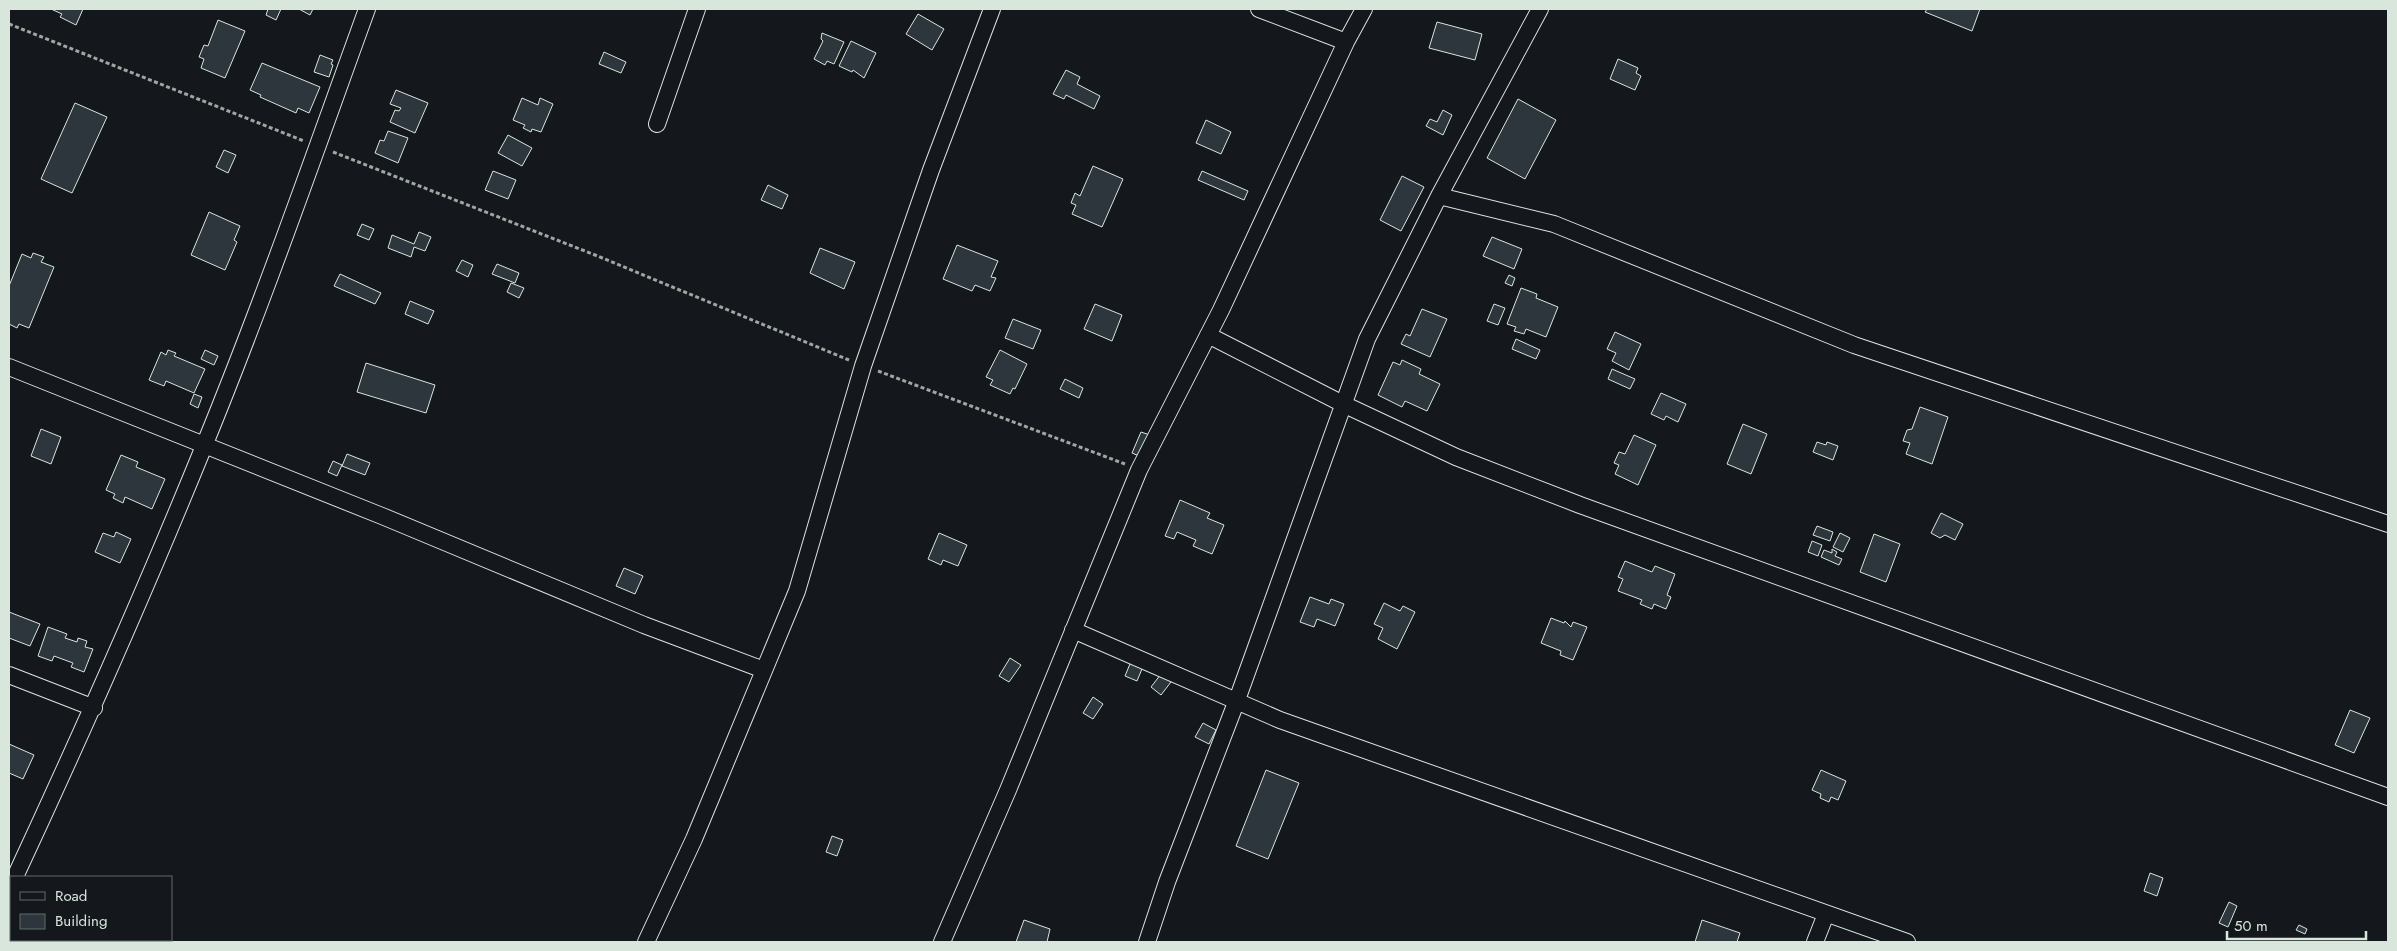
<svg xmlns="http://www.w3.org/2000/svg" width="2397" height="951" viewBox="0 0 2397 951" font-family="Jost,sans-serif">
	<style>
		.building { fill: #2c363c; stroke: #d8e6dc }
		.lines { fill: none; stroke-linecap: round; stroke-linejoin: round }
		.minor-casing { stroke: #d8e6dc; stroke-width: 18 }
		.path { stroke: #9da8a2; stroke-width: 3; stroke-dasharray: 4 2.5; stroke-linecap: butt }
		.minor { stroke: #14181c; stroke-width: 16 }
	</style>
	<rect width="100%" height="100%" fill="#14181c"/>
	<path class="building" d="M51,9H83L76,25L60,17L62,14Z
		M268,9H281L276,20L266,15Z
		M299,9H313L310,15Z
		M1927,9H1980L1972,31L1925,12Z
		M918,14L944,29L932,50L906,34Z
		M218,20L245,31L225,78L201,68L204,59L199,57L204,45L208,46Z
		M1437,22L1482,34L1475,60L1429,48Z
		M822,33L844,42L834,64L827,61L825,65L814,59L823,41L821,39Z
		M851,41L876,53L864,78L853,70L852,72L839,66Z
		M604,52L626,62L621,73L599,64Z
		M320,55L333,60L331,64L333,65L329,77L314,72Z
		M1618,59L1638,68L1636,73L1641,76L1635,90L1610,79Z
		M262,63L320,87L309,113L298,108L296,113L260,97L261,95L250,90Z
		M1066,70L1080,77L1077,84L1100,96L1094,109L1066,95L1064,99L1053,94Z
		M396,90L428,103L415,133L390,122L395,110L399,111L401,108L390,104Z
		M522,98L538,105L540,98L553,104L541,132L532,129L531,132L523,128L525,125L513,120Z
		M1518,99L1556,120L1525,179L1487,158Z
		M75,103L107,117L72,193L41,179Z
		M1443,110L1452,115L1443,135L1426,126L1430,119L1437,122Z
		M1206,120L1231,132L1221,154L1196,143Z
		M388,131L408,138L398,163L375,153L380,140L384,141Z
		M508,135L532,148L522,166L498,153Z
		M224,150L236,155L228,173L216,167Z
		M1093,166L1123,179L1102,227L1072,214L1076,205L1071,203L1075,193L1080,196Z
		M493,171L516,180L508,199L485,190Z
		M1202,171L1248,191L1244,200L1198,180Z
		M1402,176L1424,187L1401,231L1380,220Z
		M768,185L788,195L782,209L761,200Z
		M209,212L240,226L234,240L237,242L225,270L191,255Z
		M362,224L374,229L369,240L357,235Z
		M419,232L431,237L425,251L414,247L411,257L388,248L392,235L414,244Z
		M1492,237L1522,249L1514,269L1483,256Z
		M957,245L998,261L991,277L996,278L990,291L975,285L972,291L943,279Z
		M820,248L855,262L844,289L810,273Z
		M33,253L44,257L41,262L54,267L29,328L19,324L17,328L9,324V286L22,254L31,258Z
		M462,260L473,265L468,277L456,271Z
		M497,264L519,273L515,283L492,274Z
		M340,274L381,293L375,304L334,286Z
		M1509,275L1515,278L1512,286L1505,283Z
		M511,283L524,288L519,298L507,292Z
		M1521,288L1537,294L1536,298L1558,307L1546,337L1526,329L1524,334L1514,331L1516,327L1507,324Z
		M410,301L434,311L428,324L405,314Z
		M1095,304L1122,315L1112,341L1084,329Z
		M1494,304L1505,308L1498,325L1487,321Z
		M1422,309L1447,319L1430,357L1401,344L1406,334L1410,336Z
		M1013,319L1041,330L1033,349L1005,338Z
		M1615,332L1641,344L1629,370L1612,361L1616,353L1607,349Z
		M1516,339L1540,350L1536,359L1512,349Z
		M168,350L176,353L174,356L205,369L194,393L166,381L164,386L149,380L161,352L166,355Z
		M205,350L218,356L214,365L201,359Z
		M1000,350L1027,364L1015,389L1013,388L1010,394L990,385L993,380L986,377Z
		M1402,360L1421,369L1419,374L1440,384L1427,411L1405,401L1402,407L1378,395L1393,362L1400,365Z
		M366,363L435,385L426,413L357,392Z
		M1612,369L1635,379L1630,389L1608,379Z
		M1065,379L1083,388L1079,398L1060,389Z
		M1661,393L1686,404L1678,422L1666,416L1664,420L1651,414Z
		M194,394L202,397L198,408L190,404Z
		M1920,407L1948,417L1932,464L1906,454L1910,443L1903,441L1907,430L1912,429Z
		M1743,424L1767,434L1751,474L1727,464Z
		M41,429L61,437L51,464L31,456Z
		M1141,432L1153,436L1144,458L1132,453Z
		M1634,435L1656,445L1638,485L1615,474L1619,465L1614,463L1619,452L1625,454Z
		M1817,442L1826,445L1827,442L1838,446L1833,460L1813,452Z
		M347,454L370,463L365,475L342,466Z
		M121,455L138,462L136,467L165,479L152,509L125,497L123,503L113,498L115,494L106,490Z
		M333,461L342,465L337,476L328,472Z
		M1180,500L1210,513L1207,518L1224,525L1212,554L1193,546L1196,540L1177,532L1174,539L1165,536Z
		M1941,513L1963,524L1955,540L1945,535L1940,538L1931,533Z
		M1817,526L1833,532L1830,541L1813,535Z
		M116,532L131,539L120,563L95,552L103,533L114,537Z
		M939,533L967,545L958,566L943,560L941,565L928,559Z
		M1840,533L1850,538L1843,552L1833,547Z
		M1874,534L1900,544L1886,582L1860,572Z
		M1812,541L1822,545L1818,556L1808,552Z
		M1832,549L1837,552L1835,556L1842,559L1839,565L1821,557L1824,550L1832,553Z
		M1625,561L1652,572L1655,566L1675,574L1667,595L1671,597L1666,609L1654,604L1652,609L1640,604L1642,600L1618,591L1623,579L1618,577Z
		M624,568L643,576L635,594L616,586Z
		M1310,597L1329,604L1331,599L1344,604L1335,626L1317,619L1314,627L1300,622Z
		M1384,603L1400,611L1403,606L1415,612L1397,649L1378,639L1383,628L1374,624Z
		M9,612L40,624L30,646L9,638Z
		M1551,618L1564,623L1565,621L1571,627L1573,622L1587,627L1573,660L1560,655L1561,651L1541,643Z
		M48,627L67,634L65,638L77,642L78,638L87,641L85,647L93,649L84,672L71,667L73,663L54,656L52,661L38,656Z
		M1010,658L1021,665L1009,682L999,676Z
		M1132,659L1144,664L1137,681L1125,676Z
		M1161,674L1171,682L1161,695L1151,687Z
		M1093,697L1103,704L1093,719L1083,713Z
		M2350,710L2370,718L2354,753L2335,745Z
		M1203,723L1216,730L1209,744L1195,737Z
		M9,744L34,755L23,779L9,773Z
		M1266,770L1299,783L1268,859L1236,846Z
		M1821,770L1846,781L1838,800L1831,797L1829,802L1820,798L1821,794L1812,790Z
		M832,836L843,840L837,856L826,852Z
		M2150,873L2163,878L2157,896L2144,891Z
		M2229,902L2237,906L2228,927L2219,923Z
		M1024,920L1050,929L1047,942H1016Z
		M1702,920L1740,933L1737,942H1695Z
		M2299,925L2307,929L2305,934L2296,930Z"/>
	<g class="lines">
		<g class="minor-casing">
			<path id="minor" d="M1259,9L1346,42
				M657,124L697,9
				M1439,196L1554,224L1854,345L2388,524
				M1208,335L1343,404L1456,457L1580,505L2388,797
				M9,367L382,516L644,625L764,670
				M1073,630L1280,720L1907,942
				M9,675L94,708
				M15,877C81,735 145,591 204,446C263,302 314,155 367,9
				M646,942L694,839L797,591L863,366L931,170L992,9
				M942,942L1008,790L1139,470L1221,310L1346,42L1364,9
				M1147,942L1167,882L1237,700L1367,339L1439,196L1540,9
				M1815,942L1826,914"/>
		</g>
		<path class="path" d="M9,24L304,141
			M333,152L595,255L849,360
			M878,371L1125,464"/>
		<use href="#minor" class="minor"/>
	</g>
	<rect width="2397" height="951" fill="none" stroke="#d8e6dc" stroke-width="20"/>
	<rect x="10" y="876" width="162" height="65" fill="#14181c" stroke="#626a69"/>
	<rect x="20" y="892" width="25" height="8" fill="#14181c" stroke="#626a69"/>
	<text x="55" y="901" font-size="15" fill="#d8e6dc">Road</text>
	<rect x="20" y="914" width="25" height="15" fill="#2c363c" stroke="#626a69"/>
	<text x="55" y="926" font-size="15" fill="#d8e6dc">Building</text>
	<path d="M2227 931v8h139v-8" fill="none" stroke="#d8e6dc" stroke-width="2.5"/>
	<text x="2234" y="931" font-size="15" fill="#d8e6dc" stroke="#14181c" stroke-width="4" paint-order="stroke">50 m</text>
</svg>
